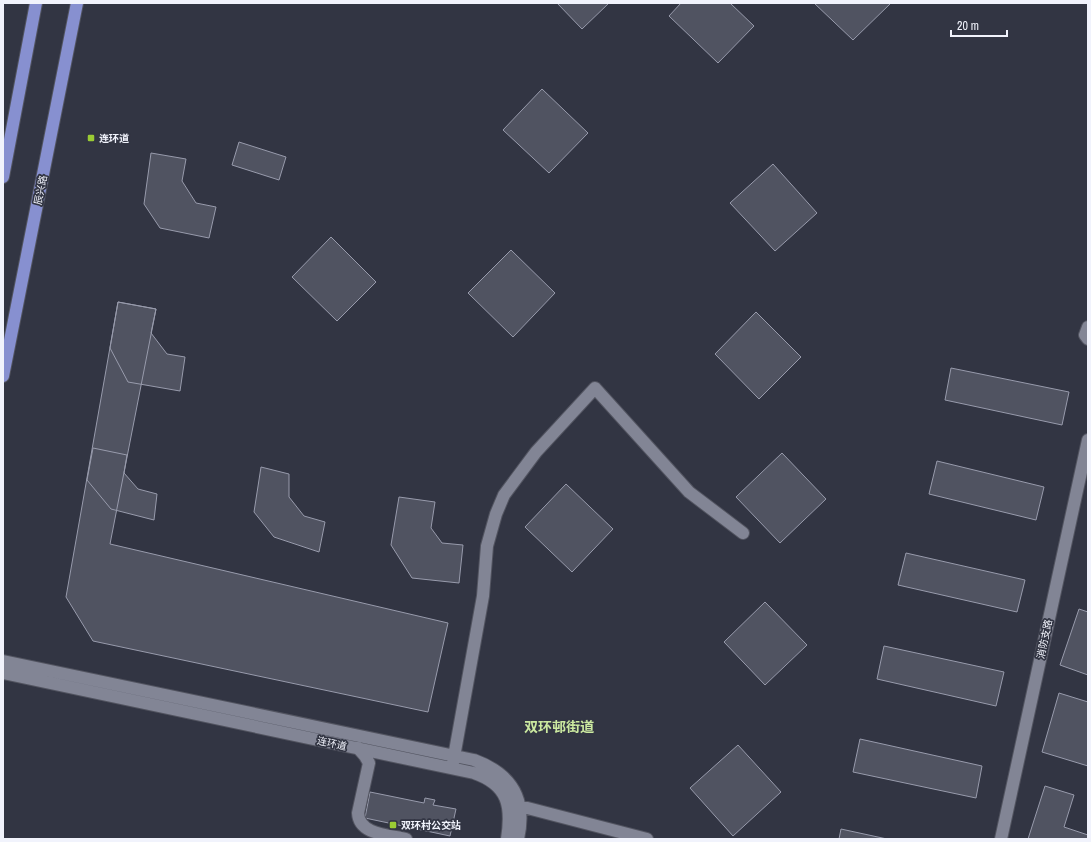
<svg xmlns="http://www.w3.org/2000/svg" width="1091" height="842" viewBox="0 0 1091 842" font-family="'Archivo Narrow','Noto Sans SC',sans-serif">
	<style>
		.building { fill: #505361; stroke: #989bac }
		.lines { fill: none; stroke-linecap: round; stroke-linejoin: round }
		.minor-casing { stroke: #525460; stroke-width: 14 }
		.major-casing { stroke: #525460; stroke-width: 14 }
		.minor { stroke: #828595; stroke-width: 12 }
		.major { stroke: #8790d0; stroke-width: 12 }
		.poi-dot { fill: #9acb34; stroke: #323543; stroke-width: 1.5 }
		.labels { text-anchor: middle; stroke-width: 3.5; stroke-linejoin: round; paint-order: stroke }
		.poi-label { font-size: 10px; font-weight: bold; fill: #f1f3fc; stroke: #323543; text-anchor: start }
		.street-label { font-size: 10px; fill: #f1f3fc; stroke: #323543 }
		.district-label { font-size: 14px; font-weight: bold; fill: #cbe9a0; stroke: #323543 }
	</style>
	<rect width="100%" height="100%" fill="#323543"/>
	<path class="building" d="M557,3H609L582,29Z
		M681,3H730L754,26L718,63L669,16Z
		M814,3H891L853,40Z
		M542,89L588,133L549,173L503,130Z
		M239,142L286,157L279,180L232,165Z
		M151,153L186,159L182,181L196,203L216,207L209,238L160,228L144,204Z
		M773,164L817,213L775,251L730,203Z
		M331,237L376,282L337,321L292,277Z
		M511,250L555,293L513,337L468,293Z
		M118,302L156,309L110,544L448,623L428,712L93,641L66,597Z
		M118,302L156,309L151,333L167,354L185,357L180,391L128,382L110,348Z
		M756,312L801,357L759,399L715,354Z
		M951,368L1069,392L1062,425L945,400Z
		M93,448L127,455L124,473L138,489L157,494L154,520L111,509L87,480Z
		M782,453L826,499L780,543L736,497Z
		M937,461L1044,487L1036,520L929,494Z
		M261,467L289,474V497L304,516L325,522L319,552L274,537L254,512Z
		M566,484L613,529L572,572L525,527Z
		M399,497L435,502L431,528L442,543L463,545L459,583L412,578L391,545Z
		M906,553L1025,580L1017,612L898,585Z
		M765,602L807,645L765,685L724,642Z
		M1079,609L1088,612V675L1060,665Z
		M884,646L1004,672L996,706L877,679Z
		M1059,693L1088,702V766L1042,752Z
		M860,739L982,766L976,798L853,772Z
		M738,745L781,792L733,836L690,788Z
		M1045,786L1074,795L1064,827L1088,835V839H1028Z
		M370,792L424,803L425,798L435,800L433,805L456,809L450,836L365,818Z
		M841,829L887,839H839Z"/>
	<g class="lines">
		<g class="minor-casing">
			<path id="minor" d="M1088,327L1085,335L1088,339
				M3,661L474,760C512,774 527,799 518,839
				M3,673L474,773C509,785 512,807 507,839
				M358,748L365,756L369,763L358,813C359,835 389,835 406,839
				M452,768L483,596L487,546L496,514L504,495L536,452L595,388L689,492L743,533
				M512,804L647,839
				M1001,839L1088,440"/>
		</g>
		<g class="major-casing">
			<path id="major" d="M3,177L36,3
				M3,376L77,3"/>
		</g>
		<use href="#minor" class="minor"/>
		<use href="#major" class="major"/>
	</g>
	<g class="poi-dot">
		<rect x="87" y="134" width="8" height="8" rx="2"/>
		<rect x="389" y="821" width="8" height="8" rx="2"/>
	</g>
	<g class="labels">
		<g class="poi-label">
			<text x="99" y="142">连环道</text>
			<text x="401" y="829">双环村公交站</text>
		</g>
		<g class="street-label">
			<text transform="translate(40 190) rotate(-79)" y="4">辰兴路</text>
			<text transform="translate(1044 639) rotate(-78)" y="4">消防支路</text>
			<text transform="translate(332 743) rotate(12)" y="4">连环道</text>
		</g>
		<g class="district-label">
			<text x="559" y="732">双环邨街道</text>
		</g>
	</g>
	<rect width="1091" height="842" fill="none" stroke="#f1f3fc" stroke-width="8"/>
	<path d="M951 30v6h56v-6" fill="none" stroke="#f1f3fc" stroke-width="2"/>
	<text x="957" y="30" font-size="12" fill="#f1f3fc" stroke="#323543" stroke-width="3" paint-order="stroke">20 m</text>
</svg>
